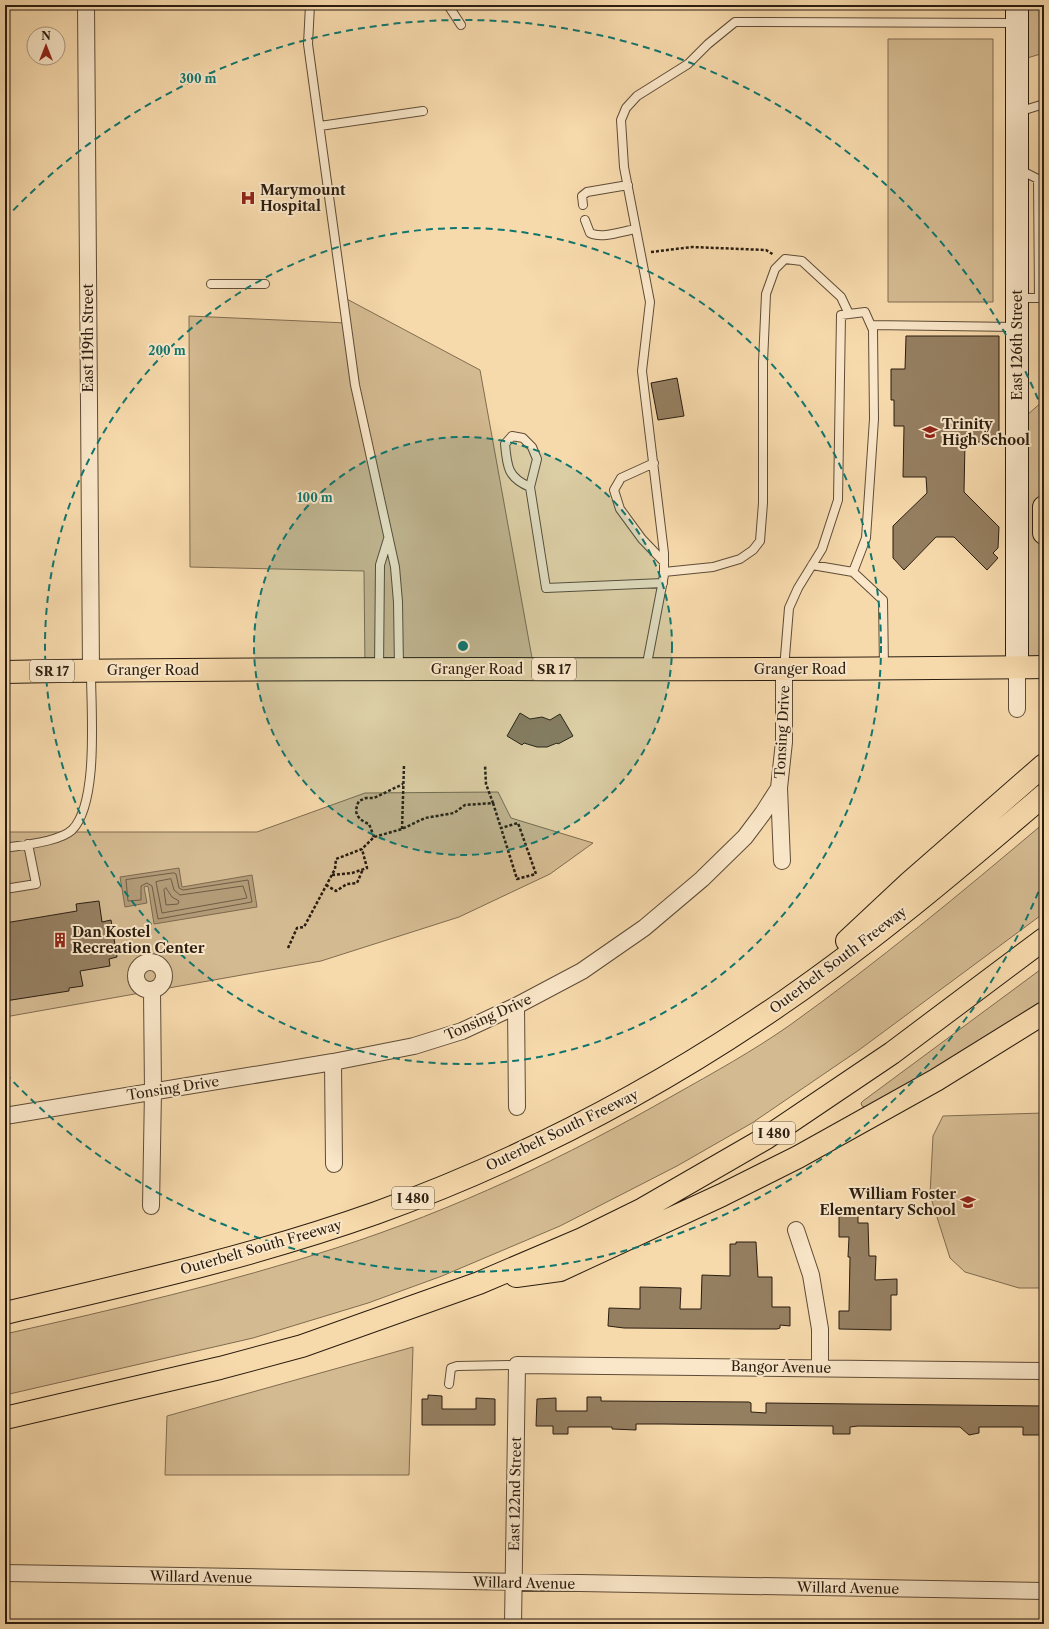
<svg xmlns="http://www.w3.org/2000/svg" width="1049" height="1629" viewBox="0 0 1049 1629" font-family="'Libre Caslon Text',serif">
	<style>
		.green { fill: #d4ba91; stroke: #806c50 }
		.water { fill: #b29a77; stroke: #7c684e }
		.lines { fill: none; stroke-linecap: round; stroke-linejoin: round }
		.shore { stroke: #6e5c44; stroke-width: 1 }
		.building { fill: #957f61; stroke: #2b1d10 }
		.lane-casing { stroke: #5e4c37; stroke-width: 10 }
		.street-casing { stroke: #5e4c37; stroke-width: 18 }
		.secondary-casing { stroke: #2b1d10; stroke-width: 24 }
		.primary-casing { stroke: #2b1d10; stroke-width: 24 }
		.highway-casing { stroke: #2b1d10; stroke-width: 24 }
		.path { stroke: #2b1d10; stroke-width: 2.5; stroke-dasharray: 3 2; stroke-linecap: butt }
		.lane { stroke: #fae7c9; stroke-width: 8 }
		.street { stroke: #fae7c9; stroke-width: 16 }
		.secondary { stroke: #fae7c9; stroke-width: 22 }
		.primary { stroke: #f7daac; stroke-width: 22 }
		.highway { stroke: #f7daac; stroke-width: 22 }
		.ring { fill: none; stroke: #0f766e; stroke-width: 2; stroke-dasharray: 7 5 }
		.labels { text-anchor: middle; stroke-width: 4; stroke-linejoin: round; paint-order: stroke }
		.shield { fill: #fae7c9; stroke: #695a48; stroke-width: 1 }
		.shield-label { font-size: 13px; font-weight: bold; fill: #2b1d10 }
		.poi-label { font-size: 14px; font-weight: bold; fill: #2b1d10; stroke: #fae7c9; text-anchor: start }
		.street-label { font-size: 14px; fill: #2b1d10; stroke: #fae7c9 }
		.centre { fill: #0f766e; stroke: #fae7c9; stroke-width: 2 }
		.ring-label { font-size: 12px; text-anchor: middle; font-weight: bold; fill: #0f766e; stroke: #fae7c9; stroke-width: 4; stroke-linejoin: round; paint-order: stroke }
	</style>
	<rect width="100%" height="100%" fill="#f7daac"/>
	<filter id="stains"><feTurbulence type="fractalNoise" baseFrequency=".005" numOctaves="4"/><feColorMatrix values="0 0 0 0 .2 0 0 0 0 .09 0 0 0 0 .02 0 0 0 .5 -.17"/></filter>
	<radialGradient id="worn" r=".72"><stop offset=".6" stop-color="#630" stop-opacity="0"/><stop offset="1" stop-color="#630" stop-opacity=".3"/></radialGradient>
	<path class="green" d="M1017,5H1044V53L1017,61Z
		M888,39H993V302H888Z
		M343,297L480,370L534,669H365L364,571L190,567L189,316L347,323Z
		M1044,400V667H1017V424Z
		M498,792L511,818L593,843L550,874L459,917L321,961L5,1017V832H257L365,793Z
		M1044,823V913L859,1050L752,1123L677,1166L560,1226L442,1276L368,1303L253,1338L5,1395V1334C116,1309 228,1283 336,1248C454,1210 566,1157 674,1095C713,1073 753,1051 790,1025C878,962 961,893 1044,823Z
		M1044,967V1004L946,1065L865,1107L862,1106L861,1103L863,1101Z
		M1044,1113V1288H1019L965,1272L950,1258L930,1195L933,1136L943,1116Z
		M413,1347L409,1475H165L167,1416Z"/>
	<path class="water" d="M179,868L182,887L252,875L257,907L154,924L148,886L144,887L147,903L125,907L120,877Z"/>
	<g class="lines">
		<path class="shore" d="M174,873L176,874L179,888L183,890L248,880L252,902L158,919L152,886L147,883L141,886V900L128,901L126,880Z
			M171,879L174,890L180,895L243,886L247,898L162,913L156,882Z
			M166,888L172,897L179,901L178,904L166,905L164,890Z"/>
	</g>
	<path class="building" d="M906,336H999V442H965L964,492L999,527L998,548L993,553L998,558L987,570L954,537H936L904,570L893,558V526L927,493L926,477H903L904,426H894V400H891V369H905Z
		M677,378L684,416L658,420L651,383Z
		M520,713L530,719L542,717L550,720L560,714L573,736L558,744L557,743L547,747H537L524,743L522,745L507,736Z
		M99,901L102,922L111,920L117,957L109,959L110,966L80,971L83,986L69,988V991L5,1001V923L77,911L76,904Z
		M839,1213H858V1223H868L869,1256H876L875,1280L897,1279V1295H891V1330L839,1329V1311H849L850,1257H848L849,1237H839Z
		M736,1242H756L758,1277H772V1307H790V1326L780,1325V1328L777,1329H751L624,1328L608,1326L609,1308L640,1309V1287L681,1288L680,1309H701L702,1275L730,1276V1244H736Z
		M428,1395L442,1396V1409H476V1398L495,1399V1425H422V1399H428Z
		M587,1397H601V1401L749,1402L751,1403V1412L766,1413V1403L1044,1406V1421H1040V1435H1023V1427H979V1433L969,1435L960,1427L858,1426L850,1427V1434H833V1426L663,1424H636V1430L612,1429V1427H568V1434H553V1426H536L537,1399L556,1398V1411H587Z"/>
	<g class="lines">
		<g class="lane-casing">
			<path id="lane" d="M310,5L308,44L355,385L395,567L398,602L399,668
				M448,5L461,25
				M1018,112L1044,104
				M320,126L423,111
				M1020,170L1038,179L1039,298
				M583,205L582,196L587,192L628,185
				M585,220L590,233C602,239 623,231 636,229
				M211,284H265
				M1017,298H1043
				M871,325L1016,327
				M654,463L621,478L614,490L620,509L642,539L664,562
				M530,487C508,478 507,467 505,444L512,436L523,438L532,447L537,459L530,487L546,588L663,583
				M812,565L853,572
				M664,572L713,567L740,559L753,550L760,541L763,503V362L766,294L775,269L785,259L802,261L841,297L849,314
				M379,668L380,565L388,539
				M646,669L664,575V553L642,371L650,302L624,167L621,120L626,108L637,96L688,64L708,44L735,22L1016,23
				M784,669L789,608L798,588L822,549L838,500L841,315L865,312L873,330L874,419L866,538L853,572L883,600L884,668
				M5,848C22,845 59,842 72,830C99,803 91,710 91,673
				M5,889L36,884L28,844
				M449,1384L451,1368L457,1366L517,1365"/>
		</g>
		<g class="street-casing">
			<path id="street" d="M86,5L91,670
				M1017,709V667
				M779,788L782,861
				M136 976a14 14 0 1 1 28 0a14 14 0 1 1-28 0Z
				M516,1006L517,1107
				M333,1062L334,1164
				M5,1116L333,1062L414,1046L462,1031L516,1006L582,971L644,928L702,879L745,837L763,813L779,788L784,742V670
				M151,1206L153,1091L152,990
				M796,1230L811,1275L820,1329V1368
				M5,1573L1044,1591
				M513,1624L517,1365L1044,1371"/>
		</g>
		<g class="secondary-casing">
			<path id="secondary" d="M1017,5V667"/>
		</g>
		<g class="primary-casing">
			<path id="primary" d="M5,672C351,666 698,672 1044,667"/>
		</g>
		<g class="highway-casing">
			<path id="highway" d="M1044,507V533
				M847,941L909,883L1044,765
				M516,1276L560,1270L722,1195L798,1157L936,1080L1044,1013
				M5,1313C130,1284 255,1256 376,1213C520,1161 659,1088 785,1001C876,938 960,867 1044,795
				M5,1418L220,1368L302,1346L479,1283L582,1239L643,1209L766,1138L892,1053L1044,939"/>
		</g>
		<path class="path" d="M651,252L692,247L766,250L774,255
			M493,803L501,828L518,823L536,874L517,879L501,828
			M402,829L404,765
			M374,837L369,824C357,819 353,813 359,801L366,798H374L403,784
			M332,875L352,873L367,868L362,849
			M326,885L336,891L347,884L357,883L363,869
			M288,948L297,928L304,927L335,869L336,859L362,849L374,837L402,829L425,818L454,813L465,805L493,803L486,784L485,765"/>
		<use href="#lane" class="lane"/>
		<use href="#street" class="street"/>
		<use href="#secondary" class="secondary"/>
		<use href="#primary" class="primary"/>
		<use href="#highway" class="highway"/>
	</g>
	<circle cx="463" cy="646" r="209" fill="#0f766e" fill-opacity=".12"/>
	<g class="ring">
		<circle cx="463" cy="646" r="209"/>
		<circle cx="463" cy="646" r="418"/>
		<path d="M1043 881A626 626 0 0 1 5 1073M5 219A626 626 0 0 1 1043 411"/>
	</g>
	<defs>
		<g id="hospital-bare" transform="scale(1.2)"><path d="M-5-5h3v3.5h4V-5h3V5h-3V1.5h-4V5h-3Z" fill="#8f2418" stroke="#fae7c9" stroke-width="2.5" paint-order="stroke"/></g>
		<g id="school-bare" transform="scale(1.2)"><path d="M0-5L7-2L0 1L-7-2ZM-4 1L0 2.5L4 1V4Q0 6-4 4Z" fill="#8f2418" stroke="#fae7c9" stroke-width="2.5" paint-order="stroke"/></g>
		<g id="building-bare" transform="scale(1.2)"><path d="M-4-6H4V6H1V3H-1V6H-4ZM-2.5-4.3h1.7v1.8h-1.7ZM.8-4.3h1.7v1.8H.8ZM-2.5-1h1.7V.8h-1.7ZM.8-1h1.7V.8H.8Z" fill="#8f2418" stroke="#fae7c9" stroke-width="2.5" paint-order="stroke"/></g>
	</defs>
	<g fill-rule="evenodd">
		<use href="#hospital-bare" x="248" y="198"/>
		<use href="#school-bare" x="930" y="432"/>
		<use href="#building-bare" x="60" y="940"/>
		<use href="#school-bare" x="968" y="1202"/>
	</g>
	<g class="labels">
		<g class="shield">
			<rect x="532" y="658" width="44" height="22" rx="3"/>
			<rect x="30" y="660" width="44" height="22" rx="3"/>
			<rect x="753" y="1122" width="42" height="22" rx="3"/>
			<rect x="392" y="1187" width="42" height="22" rx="3"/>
		</g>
		<g class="shield-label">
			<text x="554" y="674">SR 17</text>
			<text x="52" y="676">SR 17</text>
			<text x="774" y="1138">I 480</text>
			<text x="413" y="1203">I 480</text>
		</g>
		<g class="poi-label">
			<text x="260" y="195">Marymount<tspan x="260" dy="16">Hospital</tspan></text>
			<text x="942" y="429">Trinity<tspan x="942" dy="16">High School</tspan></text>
			<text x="72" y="937">Dan Kostel<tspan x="72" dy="16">Recreation Center</tspan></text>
			<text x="956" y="1199" text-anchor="end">William Foster<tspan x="956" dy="16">Elementary School</tspan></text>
		</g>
		<g class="street-label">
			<text transform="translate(88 338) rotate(-90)" y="5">East 119th Street</text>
			<text transform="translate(1017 345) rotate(-90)" y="5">East 126th Street</text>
			<text x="477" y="674">Granger Road</text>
			<text x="800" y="674">Granger Road</text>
			<text x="153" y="675">Granger Road</text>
			<text transform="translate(782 732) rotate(-87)" y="5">Tonsing Drive</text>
			<text transform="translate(838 960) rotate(-37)" y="5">Outerbelt South Freeway</text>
			<text transform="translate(488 1017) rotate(-24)" y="5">Tonsing Drive</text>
			<text transform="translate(173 1088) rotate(-9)" y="5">Tonsing Drive</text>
			<text transform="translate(562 1130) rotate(-26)" y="5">Outerbelt South Freeway</text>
			<text transform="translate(261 1247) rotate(-16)" y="5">Outerbelt South Freeway</text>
			<text transform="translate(781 1367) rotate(1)" y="5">Bangor Avenue</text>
			<text transform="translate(515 1494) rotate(-89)" y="5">East 122nd Street</text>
			<text transform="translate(201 1577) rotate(1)" y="5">Willard Avenue</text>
			<text transform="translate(524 1583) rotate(1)" y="5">Willard Avenue</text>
			<text transform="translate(848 1588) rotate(1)" y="5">Willard Avenue</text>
		</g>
	</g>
	<circle cx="463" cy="646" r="6" class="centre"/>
	<g class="ring-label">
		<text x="198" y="83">300 m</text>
		<text x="167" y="355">200 m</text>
		<text x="315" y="502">100 m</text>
	</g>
	<rect width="1049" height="1629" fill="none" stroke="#f7daac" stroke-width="20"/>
	<rect x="6" y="6" width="1037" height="1617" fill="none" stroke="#2b1d10" stroke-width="2"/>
	<rect x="10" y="10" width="1029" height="1609" fill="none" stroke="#2b1d10"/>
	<g transform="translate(46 46)"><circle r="19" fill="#fae7c9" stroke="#a7967f"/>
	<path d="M0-3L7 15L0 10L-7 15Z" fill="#8f2418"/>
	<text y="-6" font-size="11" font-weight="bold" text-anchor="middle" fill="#2b1d10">N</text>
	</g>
	<rect width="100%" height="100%" filter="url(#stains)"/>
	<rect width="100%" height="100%" fill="url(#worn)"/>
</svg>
